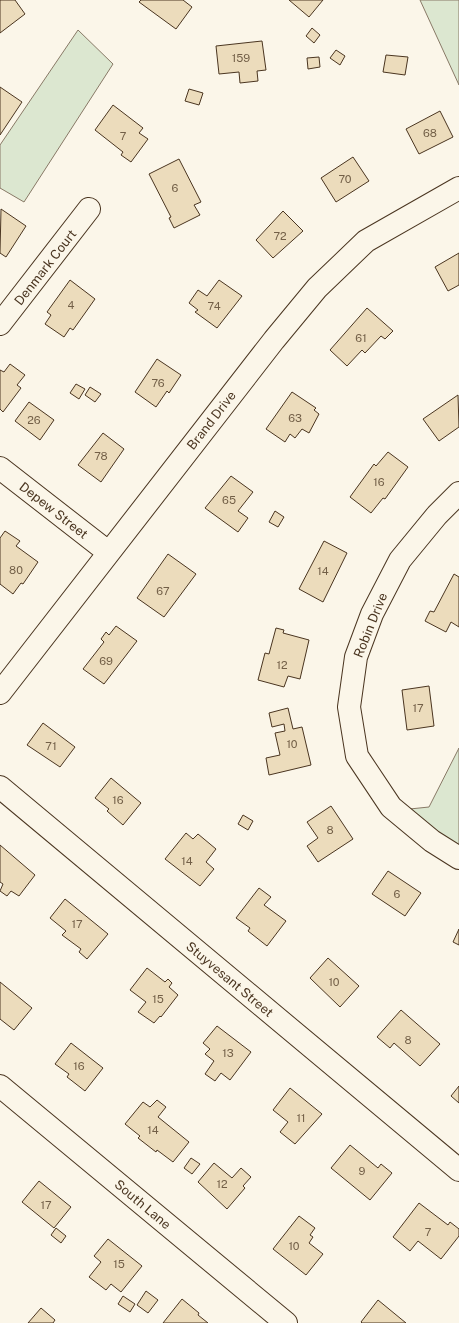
<svg xmlns="http://www.w3.org/2000/svg" width="459" height="1323" viewBox="0 0 459 1323" font-family="'Public Sans',sans-serif">
	<style>
		.green { fill: #dce7d0; stroke: #887966 }
		.building { fill: #ecdcbc; stroke: #4a3520 }
		.lines { fill: none; stroke-linecap: round; stroke-linejoin: round }
		.minor-casing { stroke: #4a3520; stroke-width: 24 }
		.minor { stroke: #fbf6e9; stroke-width: 22 }
		.labels { text-anchor: middle; stroke-width: 3; stroke-linejoin: round; paint-order: stroke }
		.number-label { font-size: 11px; fill: #725f47 }
		.street-label { font-size: 13px; fill: #4a3520; stroke: #fbf6e9 }
	</style>
	<rect width="100%" height="100%" fill="#fbf6e9"/>
	<path class="green" d="M420,0H459V85Z
		M78,30L113,64L24,202L0,188V145Z
		M459,748V858L400,810L429,807Z"/>
	<path class="building" d="M0,0H15L25,14L0,33Z
		M141,0H183L192,7L176,29L139,2Z
		M289,0H323L309,17Z
		M312,28L320,35L314,43L306,36Z
		M262,41L266,70L257,71L258,81L240,83L239,72L219,74L216,46Z
		M336,50L345,56L340,65L330,58Z
		M386,55L408,57L405,75L383,72Z
		M319,57L320,67L308,69L307,58Z
		M0,87L22,102L0,135Z
		M189,89L203,93L199,105L185,101Z
		M113,105L143,128L139,133L148,139L131,162L121,155L123,152L95,130Z
		M440,111L453,137L419,154L406,129Z
		M353,157L369,181L336,202L321,178Z
		M179,159L201,202L194,205L200,215L174,228L169,218L171,217L149,174Z
		M1,209L26,226L6,257L0,253Z
		M283,211L303,231L273,258L256,240Z
		M459,253V285L448,291L435,267Z
		M70,280L95,299L73,330L70,328L64,337L45,324L51,315L47,312Z
		M219,280L242,296L217,328L195,312L198,310L189,303L198,290L207,296Z
		M367,308L393,331L385,339L381,336L365,353L362,350L347,366L330,350Z
		M157,359L181,375L169,393L167,391L156,407L135,392Z
		M10,364L25,375L17,385L21,388L3,412L0,409V370L4,372Z
		M76,384L85,389L79,399L70,393Z
		M90,387L101,394L95,402L85,395Z
		M292,392L316,408L314,410L319,414L309,433L302,429L295,438L290,434L285,442L266,429Z
		M458,395L459,427L439,441L423,419Z
		M29,402L54,420L40,440L15,421Z
		M103,433L124,449L101,482L78,465Z
		M388,452L408,467L385,499L383,498L371,513L350,497L374,464L376,466Z
		M231,476L253,492L238,511L248,518L238,532L205,508Z
		M275,511L284,517L278,527L269,522Z
		M5,531L20,541L16,546L38,562L23,584L21,583L13,594L0,584V538Z
		M324,541L347,553L323,602L299,589Z
		M168,554L196,574L164,617L137,598Z
		M454,574L459,577V627L451,622L446,632L425,621L430,611L434,612Z
		M116,626L137,641L104,684L83,669L104,642L101,639L106,632L109,635Z
		M276,628L284,630L283,633L309,640L300,679L288,676L284,687L258,680L265,653L269,654Z
		M429,686L434,726L407,730L402,690Z
		M288,708L293,729L302,727L311,765L269,775L266,758L280,755L275,733L285,731L284,724L272,727L269,713Z
		M43,723L75,747L60,767L27,745Z
		M111,778L141,803L123,825L107,811L109,809L95,798Z
		M331,806L353,839L318,862L307,846L318,838L307,822Z
		M243,815L253,821L248,830L238,824Z
		M186,833L193,839L198,834L216,849L206,862L214,869L200,886L165,859Z
		M0,845L35,875L19,896L11,891L7,896L0,891L3,884L0,882Z
		M388,871L421,893L405,916L372,894Z
		M259,888L271,897L264,905L286,921L267,946L248,931L250,928L236,918Z
		M65,899L108,934L87,959L79,952L81,949L62,935L66,931L50,918Z
		M459,929V945L453,942Z
		M328,958L359,986L340,1007L310,978Z
		M147,968L165,982L168,979L172,983L169,987L178,995L161,1017L160,1016L154,1023L138,1012L146,1002L130,990Z
		M0,982L32,1008L14,1030L0,1019Z
		M401,1010L440,1044L420,1066L394,1043L390,1048L377,1037Z
		M217,1026L251,1052L230,1080L221,1073L215,1081L205,1074L214,1061L205,1054L210,1049L203,1043Z
		M71,1043L103,1068L85,1091L67,1077L69,1074L55,1064Z
		M459,1086V1103L451,1096Z
		M290,1088L322,1114L295,1144L280,1132L288,1122L273,1110Z
		M157,1100L166,1107L158,1117L189,1142L173,1162L157,1150L156,1152L138,1138L140,1136L125,1124L143,1102L150,1107Z
		M350,1145L378,1168L381,1164L392,1173L370,1200L331,1168Z
		M191,1158L200,1164L192,1174L184,1168Z
		M214,1163L232,1178L241,1168L251,1177L243,1186L245,1188L227,1209L198,1182Z
		M39,1181L71,1207L54,1228L22,1202Z
		M419,1203L448,1225L450,1222L459,1229V1236L441,1259L418,1241L410,1251L393,1237Z
		M299,1216L315,1228L310,1235L313,1237L309,1243L323,1254L306,1275L273,1249Z
		M56,1228L66,1236L61,1243L51,1235Z
		M108,1239L142,1266L121,1292L111,1284L106,1290L89,1277L101,1262L94,1256Z
		M146,1291L158,1300L148,1313L137,1305Z
		M123,1296L135,1304L130,1312L118,1304Z
		M182,1299L199,1313L198,1315L208,1323H163Z
		M378,1300L406,1323H362L361,1322Z
		M41,1308L55,1320L53,1323H28Z"/>
	<g class="lines">
		<g class="minor-casing">
			<path id="minor" d="M0,324L89,209
				M0,468L108,552
				M459,493L437,515L400,560L372,614L356,657L349,707L357,756L391,807L432,841L459,858
				M0,693L274,340L317,288L366,241L459,188
				M0,787L459,1170
				M0,1086L286,1323"/>
		</g>
		<use href="#minor" class="minor"/>
	</g>
	<g class="labels">
		<g class="number-label">
			<text x="241" y="62">159</text>
			<text x="430" y="137">68</text>
			<text x="123" y="140">7</text>
			<text x="345" y="183">70</text>
			<text x="175" y="192">6</text>
			<text x="280" y="240">72</text>
			<text x="71" y="309">4</text>
			<text x="214" y="310">74</text>
			<text x="361" y="342">61</text>
			<text x="158" y="387">76</text>
			<text x="295" y="422">63</text>
			<text x="34" y="424">26</text>
			<text x="101" y="460">78</text>
			<text x="379" y="486">16</text>
			<text x="229" y="504">65</text>
			<text x="16" y="574">80</text>
			<text x="323" y="575">14</text>
			<text x="163" y="595">67</text>
			<text x="106" y="665">69</text>
			<text x="282" y="669">12</text>
			<text x="418" y="712">17</text>
			<text x="292" y="748">10</text>
			<text x="51" y="750">71</text>
			<text x="118" y="804">16</text>
			<text x="330" y="834">8</text>
			<text x="187" y="865">14</text>
			<text x="397" y="898">6</text>
			<text x="77" y="928">17</text>
			<text x="334" y="986">10</text>
			<text x="158" y="1003">15</text>
			<text x="408" y="1044">8</text>
			<text x="228" y="1057">13</text>
			<text x="79" y="1070">16</text>
			<text x="301" y="1122">11</text>
			<text x="153" y="1134">14</text>
			<text x="362" y="1175">9</text>
			<text x="222" y="1188">12</text>
			<text x="46" y="1209">17</text>
			<text x="428" y="1236">7</text>
			<text x="294" y="1250">10</text>
			<text x="119" y="1268">15</text>
		</g>
		<g class="street-label">
			<text transform="translate(45 267) rotate(-52)" y="5">Denmark Court</text>
			<text transform="translate(211 420) rotate(-52)" y="5">Brand Drive</text>
			<text transform="translate(54 510) rotate(38)" y="5">Depew Street</text>
			<text transform="translate(370 625) rotate(-68)" y="5">Robin Drive</text>
			<text transform="translate(230 979) rotate(40)" y="5">Stuyvesant Street</text>
			<text transform="translate(143 1204) rotate(40)" y="5">South Lane</text>
		</g>
	</g>
</svg>
